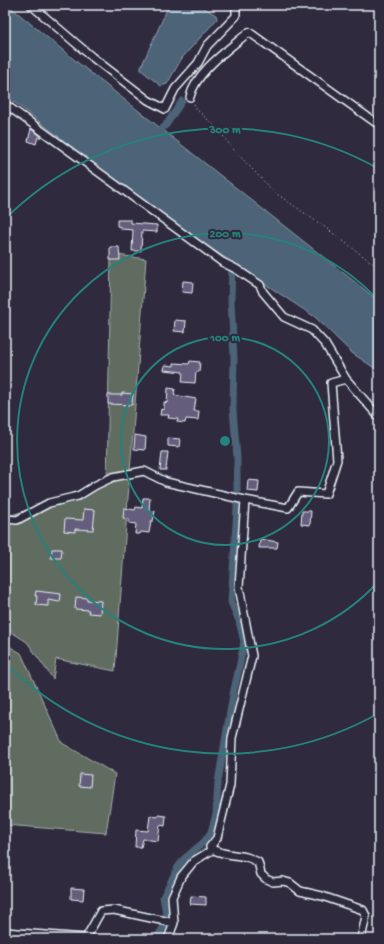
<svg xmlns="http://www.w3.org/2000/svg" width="384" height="944" viewBox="0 0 384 944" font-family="'Gochi Hand',sans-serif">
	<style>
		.green { fill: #616c61; stroke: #a4aeac }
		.water { fill: #4d6378; stroke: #8b9cab }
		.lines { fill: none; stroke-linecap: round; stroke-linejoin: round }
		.canal { stroke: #4d6378; stroke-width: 7 }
		.building { fill: #655d7b; stroke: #e8f1f8 }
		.minor-casing { stroke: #e8f1f8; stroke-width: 10 }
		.path { stroke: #e8f1f8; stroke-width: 1; stroke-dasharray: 1 3; stroke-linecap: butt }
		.minor { stroke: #2f2a3d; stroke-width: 7 }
		.ring { fill: none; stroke: #25827c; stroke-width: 2 }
		.centre { fill: #25827c; stroke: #2f2a3d; stroke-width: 2 }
		.ring-label { font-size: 12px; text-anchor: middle; font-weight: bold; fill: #25827c; stroke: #2f2a3d; stroke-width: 4; stroke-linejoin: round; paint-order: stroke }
	</style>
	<rect width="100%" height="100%" fill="#2f2a3d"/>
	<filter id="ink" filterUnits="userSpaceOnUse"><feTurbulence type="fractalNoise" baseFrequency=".025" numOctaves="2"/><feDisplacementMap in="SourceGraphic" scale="8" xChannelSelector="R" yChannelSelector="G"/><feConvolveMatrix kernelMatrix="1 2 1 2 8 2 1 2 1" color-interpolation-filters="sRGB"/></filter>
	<g filter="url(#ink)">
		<path class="green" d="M111,254L146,259L115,671L56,659L53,679L27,642L5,628V517L107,485Z
			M5,644L21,653L62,743L115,774L106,833L5,825Z"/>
		<path class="water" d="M5,5H8L82,66L379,301V371L352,353L315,317L156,212L5,95Z
			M169,5H199L216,15L217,19L182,58L167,84L161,86L141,70V67Z"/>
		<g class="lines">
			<path class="canal" d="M155,135L166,125L182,101
				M156,939L165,925L166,913L163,897L178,867L184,859L204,842L211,832L216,814L218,782L233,694L239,668L244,642L239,621L231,602L237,508V457L233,410L234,358L231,301L232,262"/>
		</g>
		<path class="building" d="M31,129L41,136L40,138L38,137L36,144L28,141Z
			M117,220H131V223L157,225V232L142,231L141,251H132L133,230L121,229V227L117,226Z
			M110,247H119L120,260H110Z
			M183,281L193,282L192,293L182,292Z
			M175,320L186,321L185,332L174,331Z
			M190,361L200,362L199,372H196L195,383L182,382L183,372L164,370L165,365L174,366V363L189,364Z
			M168,388L175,389L174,395L196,399L194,411H199L198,420L186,419L185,423L177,422L178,419L168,418L169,415H160L161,409L164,410V402L167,403Z
			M122,393L133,394L132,405L108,404V395H122Z
			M135,435L146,437L145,450L134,449Z
			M168,438L180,439L179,447L168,446Z
			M162,452H168L166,470H160Z
			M248,480L259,481L258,492L247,491Z
			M143,498H150L149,510L155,511L153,521H151L149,533L141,532L140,534H135L136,524L129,523V519L123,518L124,508L135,510L136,507L142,508Z
			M84,509L95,510L93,530L75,529V532L64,531L65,519L83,520Z
			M302,511H311L310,525L301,524Z
			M260,539L278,542L277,548H259Z
			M52,549H62L61,558H51Z
			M36,591L61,594L60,602L48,600V606L36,605L37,596H35Z
			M76,597L87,598V600L101,601L100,614L88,613L89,610L75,609Z
			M80,774L91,775L90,787L79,786Z
			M158,815L166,816L165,826L160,825L158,841L143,839L141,847H135L136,830L148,831L150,816L158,817Z
			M71,888L84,889L83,900L71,899Z
			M191,896L206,897V905L190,904Z"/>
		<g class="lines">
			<g class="minor-casing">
				<path id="minor" d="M31,5L92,57L148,100L165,109L175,89L198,63L207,46L236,16V5
					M190,97C196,71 229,49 249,32L379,125
					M5,104L185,235L222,262L236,269L260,285L263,292L284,317L312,330L325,344L346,379L379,417
					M346,379L331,383L337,460L326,494L298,492L288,508L245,500L239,587L252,656L232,738L230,785L217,838L210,847C216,854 237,855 246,857C250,858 254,860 258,862L261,874L266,879L273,882L283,881L290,883L300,891L322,896L363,910L366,916L361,939
					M5,519L17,520L49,503L78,496L96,485L113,477L144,471L166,482L245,500
					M5,932L86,938L101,911L114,910L174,923
					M168,939L174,923L172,897L181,877L194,861L212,850"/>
			</g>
			<path class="path" d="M194,104L197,110L216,127L234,150L274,192L326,228L379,268"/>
			<use href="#minor" class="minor"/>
		</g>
	</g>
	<g class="ring">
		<circle cx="225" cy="441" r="104"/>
		<path d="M378 582A208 208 0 1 1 378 300"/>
		<path d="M379 713A312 312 0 0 1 6 664M6 218A312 312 0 0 1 379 169"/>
	</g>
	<circle cx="225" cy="441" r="6" class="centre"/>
	<g class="ring-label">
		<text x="225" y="133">300 m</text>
		<text x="225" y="237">200 m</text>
		<text x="225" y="341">100 m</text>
	</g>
	<rect width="384" height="944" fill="none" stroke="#2f2a3d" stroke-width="20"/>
	<rect x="10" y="10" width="364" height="924" fill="none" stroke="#e8f1f8" stroke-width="1.5" filter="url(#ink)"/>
</svg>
